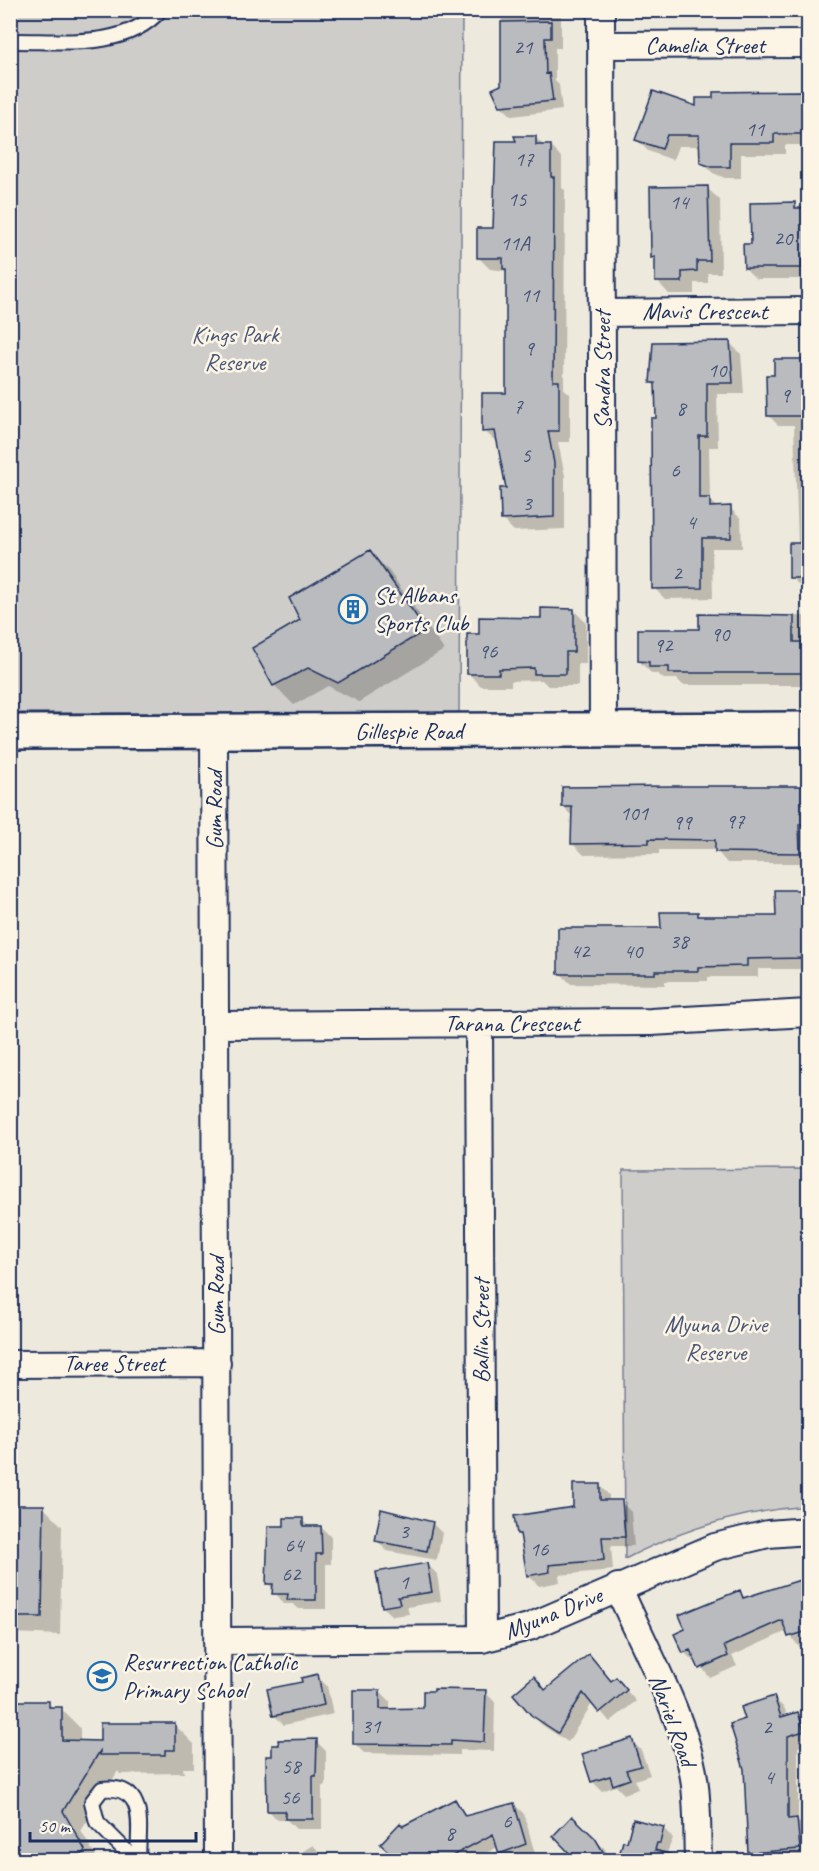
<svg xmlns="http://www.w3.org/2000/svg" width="819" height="1871" viewBox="0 0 819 1871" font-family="Caveat,sans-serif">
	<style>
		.green { fill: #cfcdca; stroke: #757e94; stroke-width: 1.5 }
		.shadow { fill: #0003 }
		.building { fill: #babbbe; stroke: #1b2f5e; stroke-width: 1.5 }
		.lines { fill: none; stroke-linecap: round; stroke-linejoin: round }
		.lane-casing { stroke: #1b2f5e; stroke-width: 18 }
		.street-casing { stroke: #1b2f5e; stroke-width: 30 }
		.secondary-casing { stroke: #1b2f5e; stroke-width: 38 }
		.lane { stroke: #fcf5e5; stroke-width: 14 }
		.street { stroke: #fcf5e5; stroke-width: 26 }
		.secondary { stroke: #fcf5e5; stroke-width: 33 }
		.labels { text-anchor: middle; stroke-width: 5; stroke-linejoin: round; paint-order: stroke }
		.number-label { font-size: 21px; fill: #435276 }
		.street-label { font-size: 24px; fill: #1b2f5e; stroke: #fcf5e5 }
		.park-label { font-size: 24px; fill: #485679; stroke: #fcf5e5 }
		.poi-label { font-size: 24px; fill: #1b2f5e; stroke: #fcf5e5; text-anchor: start }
	</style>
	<rect width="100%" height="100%" fill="#eee9dd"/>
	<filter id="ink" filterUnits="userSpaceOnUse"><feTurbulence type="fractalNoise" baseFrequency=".0167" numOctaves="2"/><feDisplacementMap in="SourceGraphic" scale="12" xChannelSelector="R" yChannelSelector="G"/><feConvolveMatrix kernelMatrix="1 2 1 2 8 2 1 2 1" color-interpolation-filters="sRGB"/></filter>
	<g filter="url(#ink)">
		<path class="green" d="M10,11H462L459,713H11Z
			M808,1169V1506C742,1511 684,1528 625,1559L623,1170Z"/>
		<path class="shadow" d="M502,10H561V48H555V81L559,85L562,110L512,116L501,106Z
			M803,92L808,98V145H785V154H741V178H725L713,173L701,162V146H678L673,160L648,151L637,140L697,108Z
			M535,137L544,146H551L562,158V188L565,190L564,389L570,394V442H558L565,476V529L514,531L502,519L508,489L498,443L484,431L507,394V271L490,269L478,257L494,230L519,143Z
			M707,188L720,200L721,273H708V283H694V294H669L657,281V261L652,257Z
			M795,204L800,209H808V279H756L745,268L752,245Z
			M730,343L741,354L744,394H717L718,447H709L710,500L718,508H730L741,519L742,548H712L713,598L665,599L654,588L657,388L652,383Z
			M806,353L808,587H801L791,577L798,545L794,425H778L768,415L776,376L806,361Z
			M370,552L389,571L444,650L359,702L328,686L294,705L274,685L302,621Z
			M574,610L586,623V664H578V686H548L542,680L511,681V686H481L469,674L480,635Z
			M700,616H808V685H683L677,679H664L658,674H652L639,661L700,631Z
			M808,787V863H727L716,850H659V854L584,855L573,844V817L563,807V789Z
			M777,891H808V974L801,969H758V977H708V981H665V985L571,984L560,973L697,913L702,918L777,917Z
			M599,1485L609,1495V1502H621L631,1512L634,1546H611L613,1570L559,1575L560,1582L539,1586L529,1576L522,1538L518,1534L575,1508Z
			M10,1507H43L62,1526L60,1635L10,1633Z
			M302,1520L309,1527H321L331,1537V1564H326V1609H299L293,1604H284L268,1583L286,1527Z
			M432,1523L442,1533L437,1560L387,1551L377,1541Z
			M427,1564L437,1574L441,1601L407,1607L409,1614L393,1616L383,1607Z
			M800,1582L808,1591V1643L799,1647L787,1631L732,1656L737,1666L710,1678L697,1661L694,1662L684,1652L687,1630L739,1592L747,1599Z
			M589,1656L612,1682L616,1679L636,1701L610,1722L593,1702L568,1742L542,1725L532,1714L534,1678L546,1691Z
			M317,1676L327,1686L333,1714L284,1725L274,1715Z
			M380,1691L390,1701V1710L424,1709L485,1692L495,1702L494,1751L460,1750V1755L364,1753L354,1743Z
			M774,1698L785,1709L787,1717L798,1713L808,1724V1744L798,1747V1821L807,1831L808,1860H750L746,1812V1720Z
			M48,1703L54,1709H61L80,1728V1742H101L175,1725L194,1744V1768H183L184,1773L120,1774L118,1771L81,1831L98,1860H10V1827L19,1811Z
			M631,1740L641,1750L650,1775L635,1780L638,1789L624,1794L616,1786L602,1791L592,1781Z
			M316,1741L326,1751V1786H322V1829H296L287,1820H278L268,1810L274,1757Z
			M455,1800L468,1817L514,1804L524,1814L535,1854L517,1860H507L498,1847L472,1860H399L382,1844L403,1828Z
			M663,1828L673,1838L664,1860H620L624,1843Z
			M594,1839L605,1849L611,1860H578L575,1856Z
			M313,1845L326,1860H285H289Z"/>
		<path class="building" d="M551,21V38H545L546,74L549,73L553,101L500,106L492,89L501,85V22Z
			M653,91L696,106V98H713V92L803,91L804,99H808V134H774V143H730V167H712L700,163L699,135H667L662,149L635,140Z
			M514,136H536V145H551V177H554L553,381H559V431H548L554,463V517L501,520L500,488H506L495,431L482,432V393H506V269H503V258H477V228H493L496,141H516Z
			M708,186L710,261H697V271L682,272V282H655V257L651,258L650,187Z
			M795,202V208H808V259H802V268H744L743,244H751L750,203Z
			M730,341L733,383H707V436H699V498H710V507L731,506V538H702V588L652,589L651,418H656L655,383H650L653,342Z
			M774,359H808V416H767L766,375H774Z
			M789,543H808V578H789Z
			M370,550L426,630L338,683L308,668L273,686L252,648L300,620L289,598Z
			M541,608L574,609V652H566V674H534V668L499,669V674H467V634H479V617L541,618Z
			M699,614L794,616V642H804V673H669V667H649V662L638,661V629H699Z
			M673,786H806V824H799L800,853L715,852V840L649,839V843L571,844L572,807H562V787Z
			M775,890H808V958L747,959V966L698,967V971H655V974H558V928H661L660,912H698V916H776Z
			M573,1484H600V1500H622L625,1537H602L604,1560L549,1565L550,1572L527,1576L520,1534H517L514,1516L573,1507Z
			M10,1505H44L42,1617H10Z
			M381,1509L433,1522L427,1551L375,1541Z
			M284,1518H303V1526H321L322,1554H316V1600H287L288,1594H272L273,1584H266L268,1526H284Z
			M427,1563L432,1592L398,1597L400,1604L382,1607L376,1572Z
			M800,1580L808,1606V1631L788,1637L782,1620L724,1646L728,1656L699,1669L690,1650L683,1653L674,1634L685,1629L679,1615L740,1590L743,1598Z
			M589,1654L611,1681L616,1677L627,1690L599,1713L583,1693L558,1733L531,1715L513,1694L534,1676L545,1690Z
			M318,1674L324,1705L273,1716L267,1689L302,1682L301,1678Z
			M434,1689L486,1690L484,1742L451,1740V1745L353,1744V1690H380V1709L423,1708V1691H434Z
			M774,1696L781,1717L798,1712L804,1731L788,1736V1819L797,1818L800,1849L748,1853L744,1769L730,1724L745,1719L741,1707Z
			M10,1701H49V1707H62V1740L100,1741V1723H175V1750H165V1755H100V1751L63,1811L85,1850L79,1860H10V1824L17,1811L10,1800Z
			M632,1738L641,1766L626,1770L630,1779L613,1785L610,1776L591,1782L582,1754Z
			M317,1739L316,1776H313V1819H285V1811H267L266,1756H272V1745H279L278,1740Z
			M455,1799L465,1816L514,1803L526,1844L499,1854L493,1834L445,1860H398L380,1844L400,1823L403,1826Z
			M572,1816L595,1838L608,1860H576L553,1836Z
			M633,1819L664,1827L660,1843H657L655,1850L673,1855L672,1860H618L623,1841L627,1842Z"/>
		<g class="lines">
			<g class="lane-casing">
				<path id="lane" d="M10,41C59,40 124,51 160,10
					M135,1860L97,1822L92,1802L102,1789C149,1784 138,1829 138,1860"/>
			</g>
			<g class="street-casing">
				<path id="street" d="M601,10L603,730
					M601,45L808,44
					M602,313L808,311
					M214,731L218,1860
					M479,1022L482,1639
					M215,1025L651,1022L808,1013
					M10,1364L217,1363
					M618,1587C643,1645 684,1716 694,1778C698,1805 697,1833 698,1860
					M217,1641L482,1639L529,1627L715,1547L768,1534L808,1531"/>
			</g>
			<g class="secondary-casing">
				<path id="secondary" d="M10,732L808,729"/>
			</g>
			<use href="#lane" class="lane"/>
			<use href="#street" class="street"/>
			<use href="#secondary" class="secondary"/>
		</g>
	</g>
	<defs>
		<g id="building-ring" transform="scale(1.5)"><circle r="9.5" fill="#fcf5e5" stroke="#1f6fb2" stroke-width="1.5"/><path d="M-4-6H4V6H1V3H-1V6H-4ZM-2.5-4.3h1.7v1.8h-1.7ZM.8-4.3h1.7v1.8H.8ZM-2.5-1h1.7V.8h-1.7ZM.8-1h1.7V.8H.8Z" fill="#1f6fb2"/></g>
		<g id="school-ring" transform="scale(1.5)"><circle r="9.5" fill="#fcf5e5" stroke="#1f6fb2" stroke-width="1.5"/><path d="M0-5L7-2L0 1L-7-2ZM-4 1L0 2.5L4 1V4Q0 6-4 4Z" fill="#1f6fb2"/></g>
	</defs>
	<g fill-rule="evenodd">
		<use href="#building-ring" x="353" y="609"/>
		<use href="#school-ring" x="102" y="1676"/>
	</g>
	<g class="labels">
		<g class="number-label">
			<text x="523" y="54">21</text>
			<text x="755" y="136">11</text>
			<text x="524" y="166">17</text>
			<text x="517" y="206">15</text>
			<text x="679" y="209">14</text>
			<text x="783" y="245">20</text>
			<text x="515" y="250">11A</text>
			<text x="530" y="302">11</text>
			<text x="529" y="355">9</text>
			<text x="717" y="377">10</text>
			<text x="785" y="402">9</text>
			<text x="518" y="413">7</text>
			<text x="681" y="415">8</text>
			<text x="526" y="462">5</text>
			<text x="675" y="477">6</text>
			<text x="527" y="510">3</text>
			<text x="691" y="529">4</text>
			<text x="677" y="580">2</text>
			<text x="720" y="641">90</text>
			<text x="663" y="652">92</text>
			<text x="488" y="658">96</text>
			<text x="634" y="820">101</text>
			<text x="735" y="828">97</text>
			<text x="682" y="829">99</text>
			<text x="679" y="948">38</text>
			<text x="580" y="958">42</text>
			<text x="633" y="958">40</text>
			<text x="404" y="1538">3</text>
			<text x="294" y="1552">64</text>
			<text x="539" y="1556">16</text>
			<text x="291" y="1581">62</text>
			<text x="404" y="1589">1</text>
			<text x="371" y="1733">31</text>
			<text x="767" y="1734">2</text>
			<text x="291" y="1773">58</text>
			<text x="769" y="1784">4</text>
			<text x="290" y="1804">56</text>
			<text x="507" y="1828">6</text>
			<text x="450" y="1840">8</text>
		</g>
		<g class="street-label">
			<text x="705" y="53">Camelia Street</text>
			<text x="705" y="319">Mavis Crescent</text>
			<text transform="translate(602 370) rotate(-90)" y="8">Sandra Street</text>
			<text x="409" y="739">Gillespie Road</text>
			<text transform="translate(214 810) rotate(-90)" y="8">Gum Road</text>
			<text x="512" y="1031">Tarana Crescent</text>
			<text transform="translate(216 1296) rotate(-90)" y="8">Gum Road</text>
			<text transform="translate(481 1331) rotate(-90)" y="8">Ballin Street</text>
			<text x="114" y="1371">Taree Street</text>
			<text transform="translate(553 1613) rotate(-22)" y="8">Myuna Drive</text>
			<text transform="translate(673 1720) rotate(70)" y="8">Nariel Road</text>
		</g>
		<g class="park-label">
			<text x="235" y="342">Kings Park<tspan x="235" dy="28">Reserve</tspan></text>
			<text x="716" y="1332">Myuna Drive<tspan x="716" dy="28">Reserve</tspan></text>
		</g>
		<g class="poi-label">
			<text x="374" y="603">St Albans<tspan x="374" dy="28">Sports Club</tspan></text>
			<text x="123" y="1670">Resurrection Catholic<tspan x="123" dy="28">Primary School</tspan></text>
		</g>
	</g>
	<rect width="819" height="1871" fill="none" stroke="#fcf5e5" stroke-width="36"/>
	<rect x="18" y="18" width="783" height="1835" fill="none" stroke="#1b2f5e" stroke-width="2" filter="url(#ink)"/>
	<path d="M30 1832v9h166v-9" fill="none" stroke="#1b2f5e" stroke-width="3"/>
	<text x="39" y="1832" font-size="18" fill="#1b2f5e" stroke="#fcf5e5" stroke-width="4.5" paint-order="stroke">50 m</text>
</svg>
